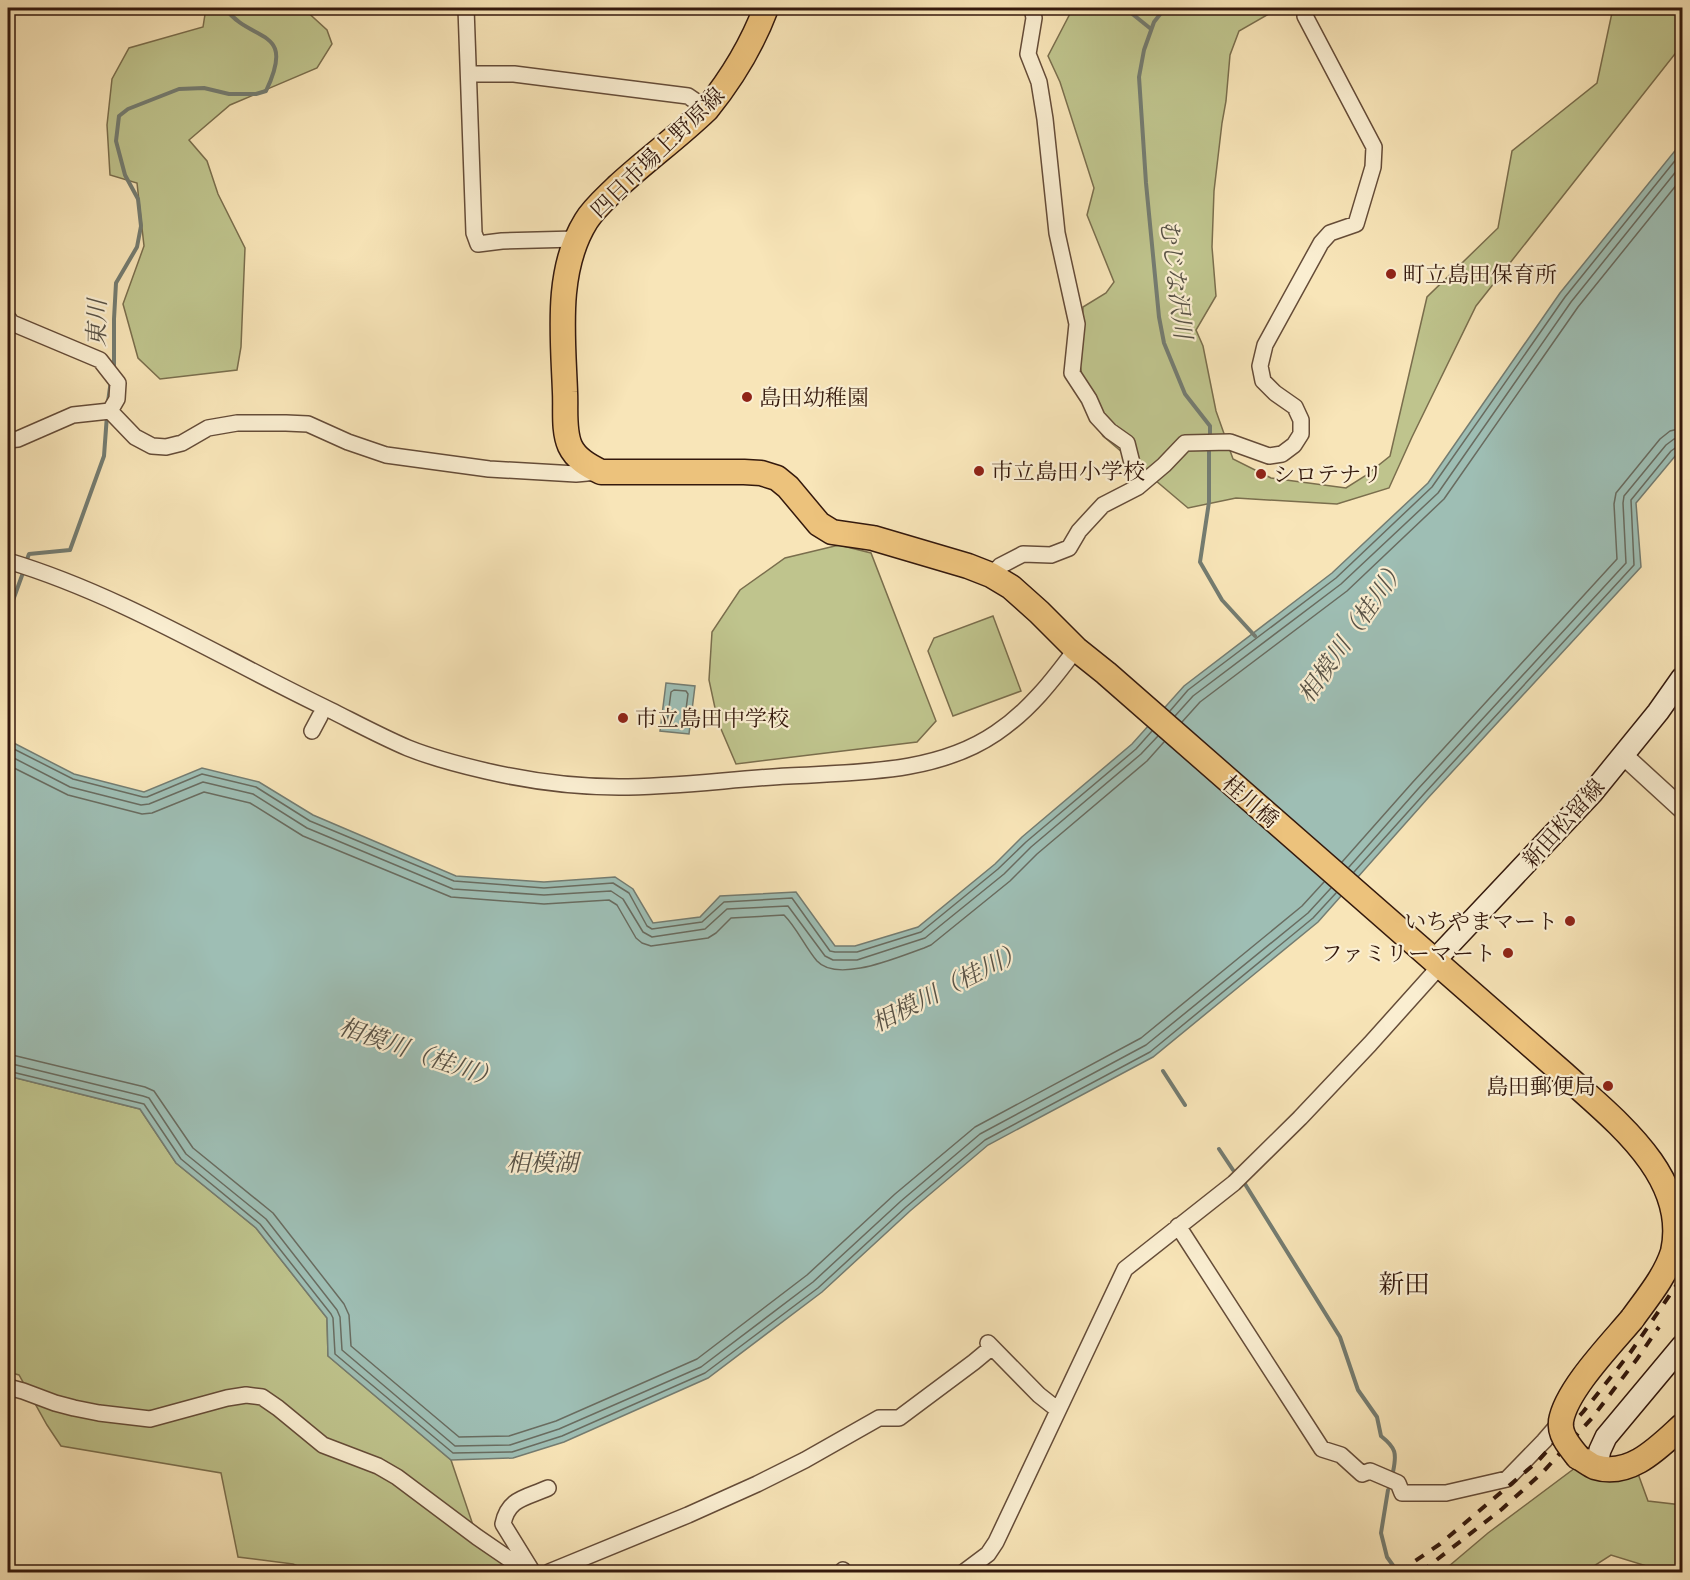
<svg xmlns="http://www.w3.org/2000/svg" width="1690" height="1580" viewBox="0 0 1690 1580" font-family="'IM FELL Double Pica','Noto Serif JP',serif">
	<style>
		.green { fill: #bfc48d; stroke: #7a6e4d; stroke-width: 1.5 }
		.water { fill: #9ebeb4; stroke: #747c71; stroke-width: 1.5 }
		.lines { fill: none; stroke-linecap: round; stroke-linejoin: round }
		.shore { stroke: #696c60; stroke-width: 1.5 }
		.stream { stroke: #747c71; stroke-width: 4 }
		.minor-tunnel { stroke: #d1bc96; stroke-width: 15; stroke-dasharray: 15 8; stroke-linecap: butt }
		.minor-casing { stroke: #654c38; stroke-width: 18 }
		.tertiary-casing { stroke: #654c38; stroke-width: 21 }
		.secondary-casing { stroke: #34190d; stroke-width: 24 }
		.primary-casing { stroke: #34190d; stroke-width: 27 }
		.minor { stroke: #faeed1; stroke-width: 15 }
		.tertiary { stroke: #faeed1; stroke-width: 18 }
		.secondary { stroke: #faeed1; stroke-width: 21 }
		.primary { stroke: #ecc27c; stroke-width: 24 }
		.rail { stroke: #34190d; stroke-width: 4; stroke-dasharray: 10 10; stroke-linecap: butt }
		.primary-bridge-casing { stroke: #34190d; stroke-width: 27; stroke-linecap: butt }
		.primary-bridge { stroke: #ecc27c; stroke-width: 24 }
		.poi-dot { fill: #8f2418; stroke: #faeed1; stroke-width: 2 }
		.labels { text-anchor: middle; stroke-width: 4.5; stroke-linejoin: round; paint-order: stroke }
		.street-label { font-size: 22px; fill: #34190d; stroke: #faeed1 }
		.poi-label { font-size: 22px; fill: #34190d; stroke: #faeed1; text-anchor: start }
		.water-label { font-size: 24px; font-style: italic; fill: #595347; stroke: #faeed1 }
		.quarter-label { font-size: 26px; fill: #34190d; stroke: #faeed1 }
	</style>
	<rect width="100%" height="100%" fill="#f8e5b8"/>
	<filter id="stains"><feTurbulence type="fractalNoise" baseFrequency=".00333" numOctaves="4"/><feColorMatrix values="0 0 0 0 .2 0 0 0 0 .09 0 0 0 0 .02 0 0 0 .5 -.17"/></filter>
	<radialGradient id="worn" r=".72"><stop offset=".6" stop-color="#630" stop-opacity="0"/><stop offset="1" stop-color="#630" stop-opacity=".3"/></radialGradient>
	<path class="green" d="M206,8H303L327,30L332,44L317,68L230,105L189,140L207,161L218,194L245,248L241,347L237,370L160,379L138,358L123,304L144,246L137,183L110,175L107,125L112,79L129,48L203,27Z
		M1073,8H1279L1239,31L1230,55L1226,101L1222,123L1214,191L1212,247L1216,296L1196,330L1203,346L1216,411L1233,459L1271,478L1346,488L1365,476L1390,456L1427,297L1498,228L1512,151L1597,83L1613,8H1682V45L1476,306L1412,437L1389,488L1337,504L1236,498L1188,508L1103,436L1088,411L1080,365L1083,307L1106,293L1114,282L1087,215L1094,188L1060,82L1048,56Z
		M839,545L871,553L936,721L917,742L736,764L718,722L709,680L712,632L740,590L785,558Z
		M993,616L1021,691L953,716L928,651L934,638Z
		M8,1076L140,1109L176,1163L256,1228L327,1318L328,1356L451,1460L477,1537L528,1572H312L293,1564L238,1557L221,1473L61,1446L47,1425L19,1375L8,1372Z
		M1575,1468L1637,1471L1648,1501L1682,1505V1572H1666L1611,1555L1589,1569L1590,1572H1442L1488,1533Z"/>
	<path class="water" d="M1682,142V449L1676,455L1636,503L1641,567L1428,798L1318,922L1153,1057L988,1145L910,1211L822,1292L708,1378L564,1442L513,1458L451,1460L328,1356L327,1318L256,1228L176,1163L140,1109L8,1076V740L74,774L144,792L202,768L259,782L313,815L456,876L544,882L615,877L633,889L653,923L700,917L720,896L796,892L835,946H855L918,927L995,864L1022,837L1132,744L1184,686L1332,573L1428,483L1560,293Z
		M666,683L695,686L689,734L660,731Z"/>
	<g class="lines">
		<path class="shore" d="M674,690L686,691L688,694L684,725L682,727L669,726L667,723L671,692Z
			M1170,711L1188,690L1336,578L1432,487L1565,297L1682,152
			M1175,716L1193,696L1341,584L1438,493L1571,302L1682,164
			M1182,722L1200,702L1347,591L1444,499L1578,307L1682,178
			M8,746L73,779L143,797H147L202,774L256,787L310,821L454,881L544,888L613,883L629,893L647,926L652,929L702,922L724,902L792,898L830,951L835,952H857L921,932L998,869L1026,842L1136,749L1152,731
			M8,755L70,787L141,805L149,804L203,782L253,794L307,828L453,889L544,895L611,891L623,899L643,932L652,937L705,929L727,909L788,906L825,956L833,960H857L925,938L1004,874L1031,847L1141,754L1158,736
			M8,765L68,795L142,814L152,813L204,792L250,803L303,836L451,897L544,904L609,900L617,905L636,938L642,943L651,946L708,938L716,933L731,918L784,915C797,928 805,947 817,961C838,984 900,956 924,948L931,945L1010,881L1037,854L1147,761L1164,742
			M1342,862L1412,783L1617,559L1614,504L1616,493L1660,439L1670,431L1682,428
			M1349,867L1418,789L1626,563L1623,503L1624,496L1666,445L1674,439L1682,437
			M1354,872L1424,794L1634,565L1631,500L1671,451L1678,446L1682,445
			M8,1054L145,1087L154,1091L193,1148L273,1213L344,1304L349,1315L351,1346L459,1437L509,1436L556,1421L697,1359L807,1275L895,1194L975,1127L1141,1038L1302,906L1324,882
			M8,1063L143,1096L149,1098L186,1154L266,1219L337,1310L340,1317L342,1350L455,1446L510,1445L559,1429L701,1367L813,1282L901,1201L980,1134L1146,1045L1308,913L1331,888
			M8,1071L144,1104L181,1159L260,1224L331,1314L333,1318L335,1354L453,1453L512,1452L562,1436L705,1373L818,1288L906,1207L985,1140L1150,1052L1313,918L1336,893"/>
		<path class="stream" d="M1125,8L1151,29
			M1165,8L1154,22L1144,50L1139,77L1146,183L1159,317L1164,343L1185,394L1210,426V439
			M114,370V319L116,283L137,247L141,226L138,199L125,175L116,141L119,116L128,109L179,89L204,88L229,94H256L266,91C297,26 251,44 225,8
			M108,402L111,380
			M1209,447V502L1200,562L1222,600L1255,636
			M26,562L29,554L70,550L104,456L107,415
			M8,614L24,570
			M1163,1071L1185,1105
			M1219,1149L1233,1170
			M1245,1184L1340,1337L1358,1390L1377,1417L1381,1436C1396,1448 1397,1453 1393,1472
			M1388,1490L1381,1533L1387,1557L1397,1571"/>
		<path class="minor-tunnel" d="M320,716L331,696"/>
		<g class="minor-casing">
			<path id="minor" d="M466,8L474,233L478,244L502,241L576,239
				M1032,8L1034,18L1028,54L1039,82L1045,119L1057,233L1077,324L1072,373L1089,399L1097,417L1110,431L1127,443L1138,487
				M469,74H514L688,96L707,109
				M8,318L12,323L100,360L118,383L117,399L110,411
				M110,411L135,437L152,446L166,447L182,443L208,428L237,423H286L308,424L348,442L386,455L489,469L576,474L598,472
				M8,440L18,439L73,415L110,411
				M8,561C121,595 223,659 330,710C356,723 382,737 408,748C433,758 460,765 486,771C529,781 575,787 619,787C675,787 732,779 788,776C857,772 936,774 996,733C1029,711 1053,680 1076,649
				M991,575L1000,566L1023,554L1051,555L1069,548L1079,531L1103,505L1138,487L1164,465L1185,443L1230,442L1269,456L1282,454L1294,445L1301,434V420L1295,407L1275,393L1263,381L1260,366L1265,345L1321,243L1330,233L1356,224L1373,167L1374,147L1305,16L1307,8
				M312,731L320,716
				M1178,1226L1322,1449L1341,1455L1362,1474L1370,1471L1398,1483L1402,1493H1446L1507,1479L1544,1441L1563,1419
				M988,1343L1039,1395L1058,1410
				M8,1387L23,1391L55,1403L74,1408L99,1413L150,1419L227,1398L246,1395L262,1397L278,1408L323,1445L378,1466L397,1477L477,1537L528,1572
				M843,1570L844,1572
				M532,1571L503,1524C508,1498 526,1498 548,1488
				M549,1572L688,1515L757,1484L805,1460L879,1418H899L974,1362L992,1347
				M964,1572L988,1554L996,1542L1125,1269L1234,1183L1300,1118L1370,1044L1440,966"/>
		</g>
		<g class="tertiary-casing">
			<path id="tertiary" d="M1623,755L1682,809"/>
		</g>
		<g class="secondary-casing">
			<path id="secondary" d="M1434,961L1593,792L1658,712L1682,678
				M1596,1467L1600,1450L1606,1437L1682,1346"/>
		</g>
		<g class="primary-casing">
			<path id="primary" d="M766,8C752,45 732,78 707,109C678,137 646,160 617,187C606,198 594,208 586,221C555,271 563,336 565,392C566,409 563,430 570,446C576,459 589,466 601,472H744L761,473L777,478L788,487L819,524L832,532L873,538L968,566L991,575L1011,587L1039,612L1076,649L1106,673L1565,1075C1613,1119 1690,1176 1673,1252C1665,1277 1647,1298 1632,1319
				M1578,1457C1584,1460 1590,1465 1595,1467C1630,1478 1659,1447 1682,1426"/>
		</g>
		<use href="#minor" class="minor"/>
		<use href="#tertiary" class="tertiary"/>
		<use href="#secondary" class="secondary"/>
		<use href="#primary" class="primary"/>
		<path class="rail" d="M1399,1572L1440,1544L1537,1462L1583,1412L1630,1353L1682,1277
			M1421,1572L1502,1509L1543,1472L1592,1418L1637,1359L1659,1327"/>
		<g class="primary-bridge-casing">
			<path id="primary-bridge" d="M1578,1457C1570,1447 1559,1435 1561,1421C1566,1390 1612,1343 1632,1319"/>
		</g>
		<use href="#primary-bridge" class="primary-bridge"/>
	</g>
	<g class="poi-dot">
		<circle cx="1391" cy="274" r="6"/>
		<circle cx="747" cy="397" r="6"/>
		<circle cx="979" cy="471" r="6"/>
		<circle cx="1261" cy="474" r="6"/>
		<circle cx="623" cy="718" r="6"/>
		<circle cx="1570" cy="921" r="6"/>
		<circle cx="1508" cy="953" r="6"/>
		<circle cx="1608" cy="1086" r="6"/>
	</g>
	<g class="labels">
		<g class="street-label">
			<text transform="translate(657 152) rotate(-44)" y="8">四日市場上野原線</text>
			<text transform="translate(1251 801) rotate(41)" y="8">桂川橋</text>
			<text transform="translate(1563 823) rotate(-48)" y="8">新田松留線</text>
		</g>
		<g class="poi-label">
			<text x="1403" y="282">町立島田保育所</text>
			<text x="759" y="405">島田幼稚園</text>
			<text x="991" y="479">市立島田小学校</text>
			<text x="1273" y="482">シロテナリ</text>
			<text x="635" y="726">市立島田中学校</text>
			<text x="1558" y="929" text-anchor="end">いちやまマート</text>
			<text x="1496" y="961" text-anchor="end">ファミリーマート</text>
			<text x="1596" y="1094" text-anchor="end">島田郵便局</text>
		</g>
		<g class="water-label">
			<text transform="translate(1176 279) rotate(83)" y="8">むじな沢川</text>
			<text transform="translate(97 323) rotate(-89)" y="8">東川</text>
			<text transform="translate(1352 631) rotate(-55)" y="8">相模川（桂川）</text>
			<text transform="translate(948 987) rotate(-27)" y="8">相模川（桂川）</text>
			<text transform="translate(419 1053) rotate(19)" y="8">相模川（桂川）</text>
			<text x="542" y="1171">相模湖</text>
		</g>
		<g class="quarter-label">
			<text x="1404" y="1293">新田</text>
		</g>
	</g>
	<rect width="1690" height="1580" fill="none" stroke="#f8e5b8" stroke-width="30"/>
	<rect x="9" y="9" width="1672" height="1562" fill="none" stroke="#34190d" stroke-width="3"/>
	<rect x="15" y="15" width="1660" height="1550" fill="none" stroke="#34190d" stroke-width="1.5"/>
	<rect width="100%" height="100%" filter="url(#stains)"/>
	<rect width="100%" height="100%" fill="url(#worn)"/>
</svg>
